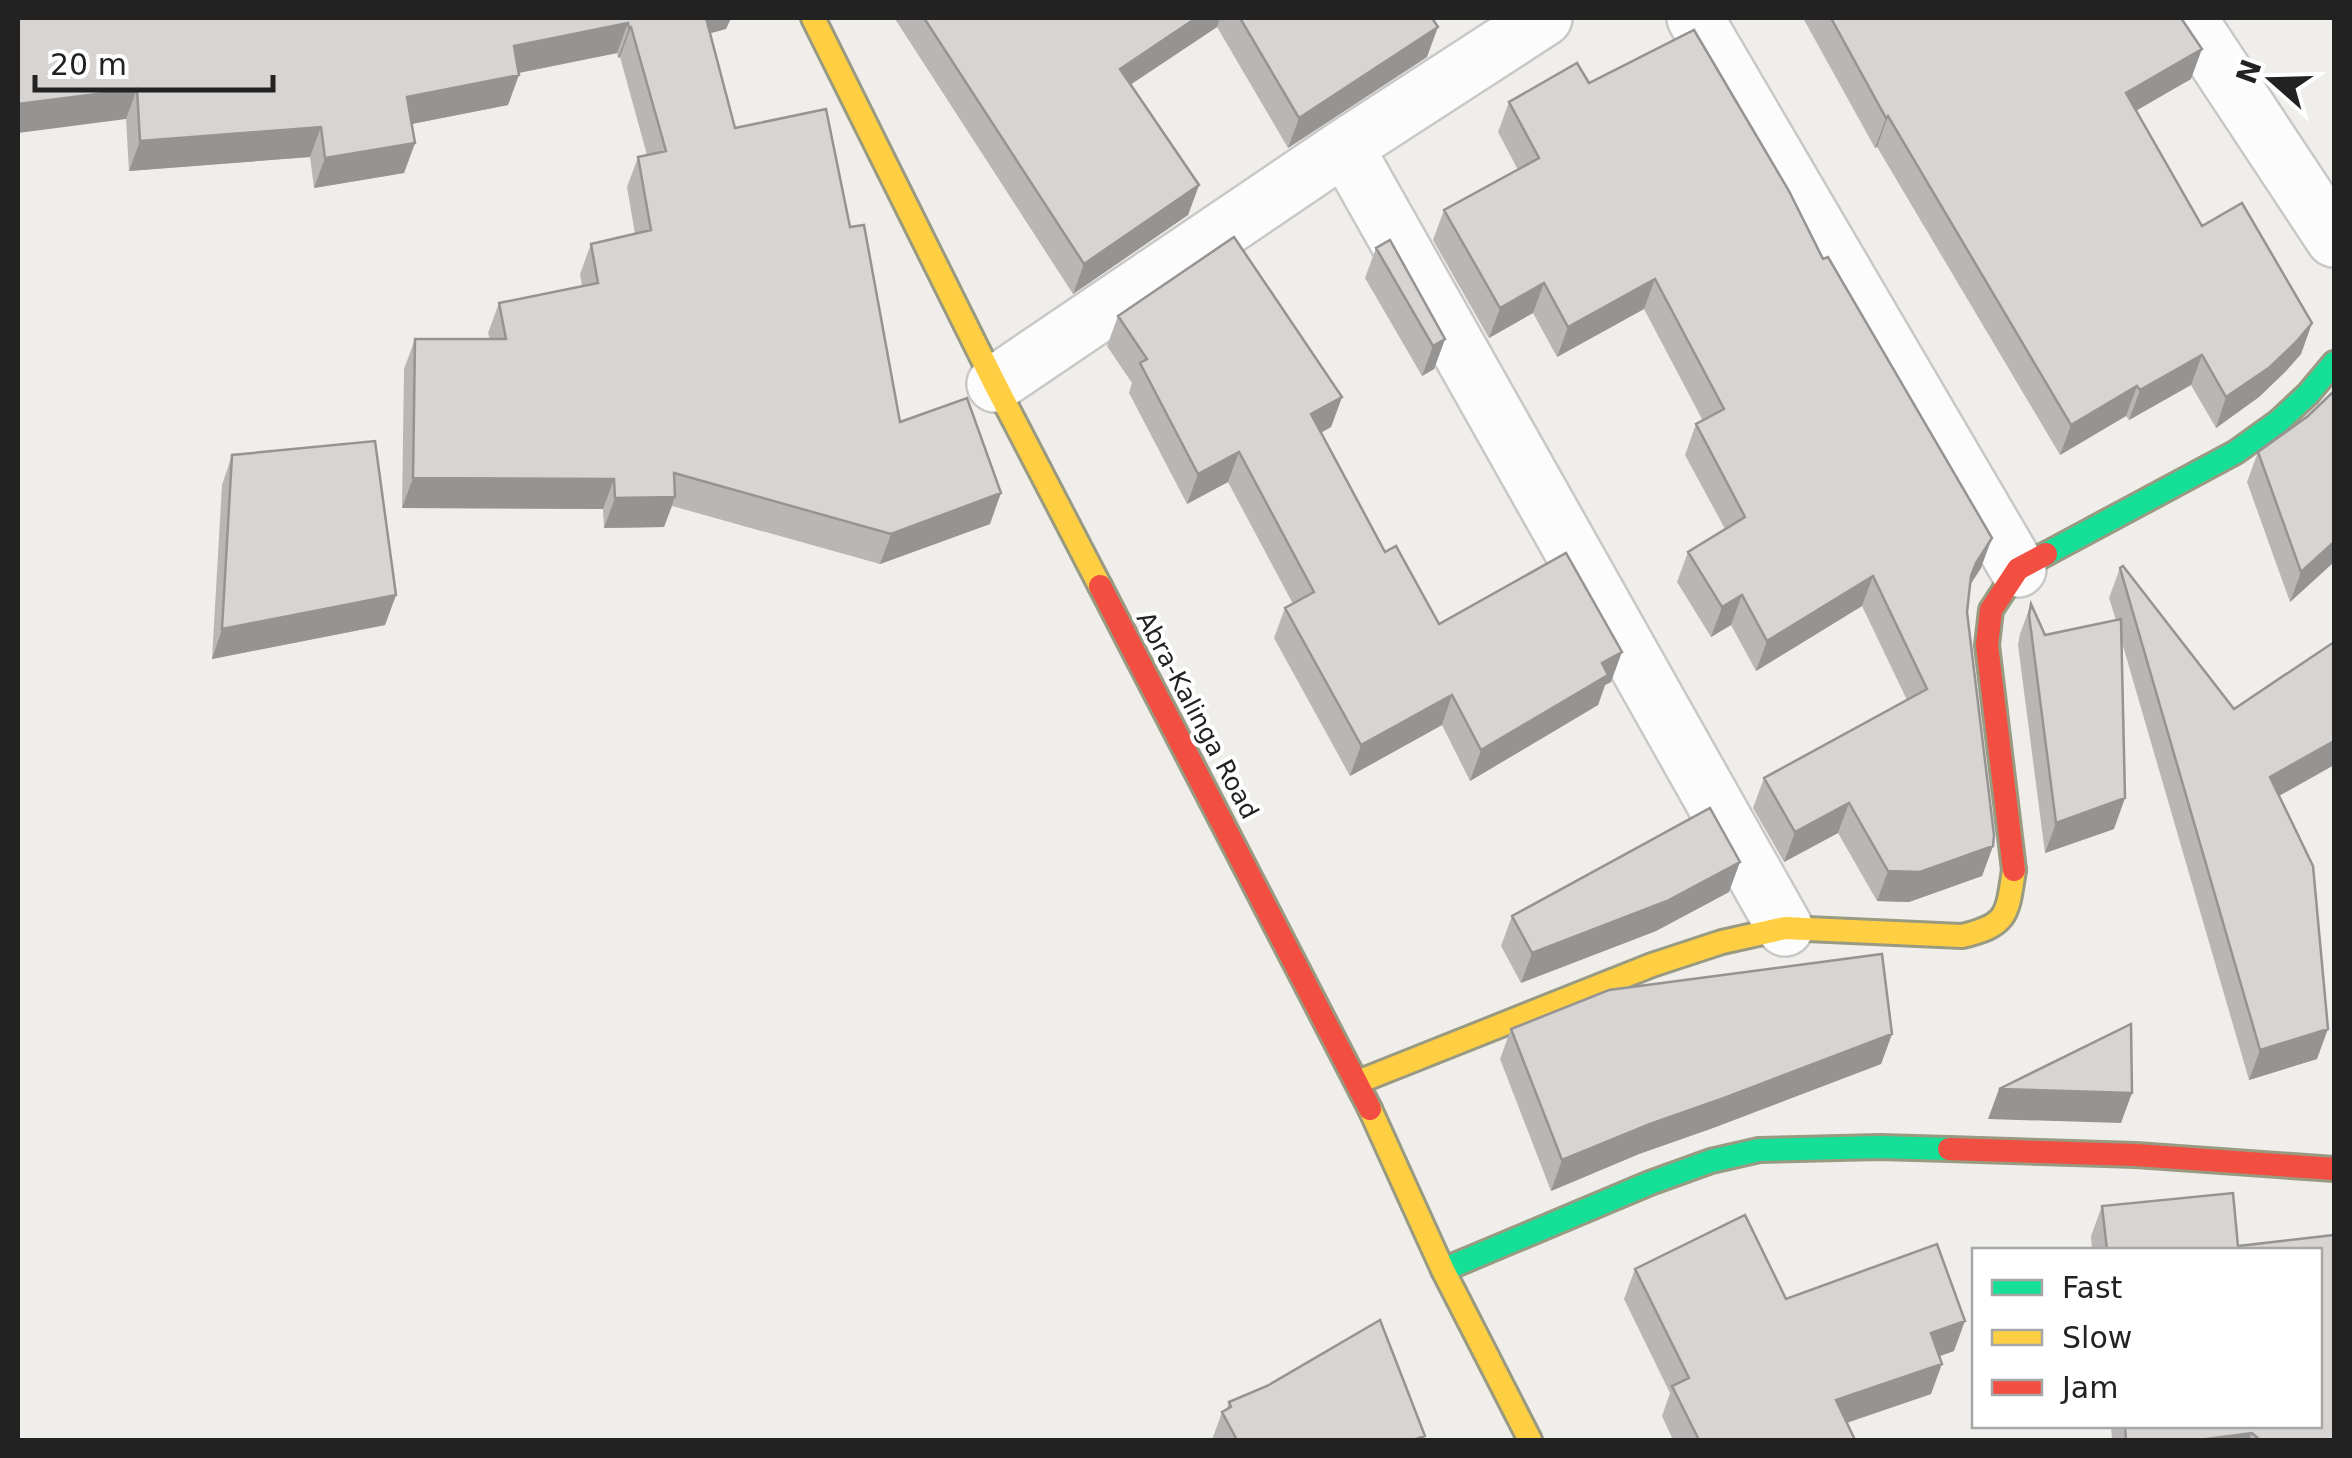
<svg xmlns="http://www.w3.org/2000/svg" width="2352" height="1458" viewBox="0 0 2352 1458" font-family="'DejaVu Sans',sans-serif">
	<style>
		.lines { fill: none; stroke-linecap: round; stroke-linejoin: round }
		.street-casing { stroke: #c9c8c7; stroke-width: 60 }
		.fast-casing { stroke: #999a82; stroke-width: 28 }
		.slow-casing { stroke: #999a82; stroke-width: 28 }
		.jam-casing { stroke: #999a82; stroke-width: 28 }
		.street { stroke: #fdfcfc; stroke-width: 55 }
		.fast { stroke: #16e098; stroke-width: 22 }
		.slow { stroke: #ffcf43; stroke-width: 22 }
		.jam { stroke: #f24e42; stroke-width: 22 }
		.wall { fill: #b9b6b5 }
		.shaded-wall { fill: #969493 }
		.building { fill: #d7d4d2; stroke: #969493; stroke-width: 2.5 }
		.labels { text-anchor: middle; stroke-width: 8; stroke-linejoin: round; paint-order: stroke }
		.street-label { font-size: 25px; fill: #222; stroke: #fff }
	</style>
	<rect width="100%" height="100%" fill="#f0eeeb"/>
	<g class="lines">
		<g class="street-casing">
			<path id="street" d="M1695,18L2018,569
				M2188,18L2334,239
				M1345,147L1785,928
				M995,384L1345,147L1544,18"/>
		</g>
		<g class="fast-casing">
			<path id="fast" d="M2046,554L2236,452L2279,421L2308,394L2334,363
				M1443,1270L1650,1183L1711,1161L1759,1150L1880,1147L1949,1149"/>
		</g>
		<g class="slow-casing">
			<path id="slow" d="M813,18L995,384L1100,586
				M1358,1082L1652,965L1722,942L1785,928L1962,936C2009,925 2007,914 2014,870
				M1370,1109L1443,1270L1530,1440"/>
		</g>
		<g class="jam-casing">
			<path id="jam" d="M1100,586L1370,1109
				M2014,870L1987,645L1991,610L2018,569L2046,554
				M1949,1149L2136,1155L2334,1169"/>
		</g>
		<use href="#street" class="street"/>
		<use href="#fast" class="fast"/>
		<use href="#slow" class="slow"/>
		<use href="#jam" class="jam"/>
	</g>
	<path class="wall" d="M18,18H731L726,29L710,33L735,128L850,227L900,422L990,524L880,564L672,506L664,527L604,528L603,509L402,508L404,369L415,339H490L488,333L499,303L582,286L580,274L591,244L635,234L627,187L638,157L647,155L620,57L618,58L617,53L519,73L508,105L412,124L415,143L404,173L314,188L310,157L129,171L126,119Z
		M896,18H1432L1427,57L1288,148L1217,27L1131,84L1199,185L1188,215L1073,294L895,19Z
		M1803,18H2181L2191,79L2136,110L2202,226L2312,323L2301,354L2285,372L2259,397L2216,428L2191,385L2129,420L2126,416L2060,455L1877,147L1875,148Z
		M1589,83L1981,568L1970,585L1967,612L1993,846L1982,876L1909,902L1877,901L1838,833L1784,862L1753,808L1764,778L1907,700L1862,606L1756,671L1731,625L1711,637L1677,582L1688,552L1725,529L1685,455L1696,424L1703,421L1644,309L1557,357L1533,313L1489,338L1433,240L1444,210L1518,170L1498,132L1509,102Z
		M1376,248L1445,339L1434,369L1422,376L1365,278Z
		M1118,316L1342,397L1331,427L1321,433L1385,552L1439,624L1611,682L1605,685L1598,705L1470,781L1442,725L1350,776L1274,638L1285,608L1293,604L1228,482L1187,504L1129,393L1132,383L1107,346Z
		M2308,416L2334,562L2290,602L2247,482L2258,452Z
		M232,455L396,595L385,625L212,659L222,485Z
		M2120,568L2234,709L2334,765L2279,796L2317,1059L2249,1080L2121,639L2114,829L2045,853L2018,645L2020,634L2031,604L2045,635L2116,620L2109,598Z
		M1729,892L1656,931L1521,983L1501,946L1512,916Z
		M1511,1029L1892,1034L1881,1064L1713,1128L1639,1154L1551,1191L1500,1059Z
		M2233,1193L2238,1246L2334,1235V1440H2112L2111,1426H2320V1250H2092L2091,1236L2102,1206Z
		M1635,1269L1786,1299L1954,1351L1940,1356L1931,1394L1847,1423L1855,1440H1673L1662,1416L1670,1393L1624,1299Z
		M1229,1402L1423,1440H1212L1222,1412L1226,1410Z"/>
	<path class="shaded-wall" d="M700,18H731L726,29L693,38Z
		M1196,18H1220L1217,27L1109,99L1120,69Z
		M628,23L617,53L503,76L514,46Z
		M631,27L620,57L618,58L629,28Z
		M1438,27L1427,57L1288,148L1299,118Z
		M2202,49L2191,79L2115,123L2126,93Z
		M519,75L508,105L396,127L407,97Z
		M137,89L126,119L18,133V104Z
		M1888,116L1877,147L1875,148L1886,118Z
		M321,127L310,157L129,171L140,141Z
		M415,143L404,173L314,188L325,158Z
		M1199,185L1188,215L1073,294L1084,264Z
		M1655,279L1644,309L1557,357L1568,327Z
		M1544,283L1533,313L1489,338L1500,308Z
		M2312,323L2301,354L2285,372L2259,397L2216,428L2226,397Z
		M1445,339L1434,369L1422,376L1433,346Z
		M2202,355L2191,385L2129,420L2140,390Z
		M2137,386L2126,416L2060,455L2071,425Z
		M1342,397L1331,427L1300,444L1311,414Z
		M1239,452L1228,482L1187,504L1198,474Z
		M413,478L614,479L603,509L402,508Z
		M1001,493L990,524L880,564L891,534Z
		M675,497L664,527L604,528L615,498Z
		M1992,538L1981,568L1965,593L1976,563Z
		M2334,542V562L2290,602L2301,572Z
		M1873,576L1862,606L1756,671L1767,641Z
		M396,595L385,625L212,659L222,629Z
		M1742,595L1731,625L1711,637L1722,607Z
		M1622,652L1611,682L1605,685L1598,705L1470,781L1481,750L1602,663Z
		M1452,695L1442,725L1350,776L1361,745Z
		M2334,741V765L2259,807L2270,777Z
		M2125,798L2114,829L2045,853L2056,823Z
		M1849,803L1838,833L1784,862L1795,832Z
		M1993,846L1982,876L1909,902L1877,901L1888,871Z
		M1740,862L1729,892L1656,931L1521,983L1532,953Z
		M2328,1029L2317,1059L2249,1080L2260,1050Z
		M1892,1034L1881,1064L1713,1128L1639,1154L1551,1191L1562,1160L1650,1124Z
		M1999,1089L2132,1093L2121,1123L1988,1119Z
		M1965,1321L1954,1351L1920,1363L1931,1333Z
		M1942,1364L1931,1394L1825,1430L1836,1400Z
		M2252,1433L2249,1440H2199Z"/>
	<path class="building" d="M18,18H706L735,128L826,109L850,227L864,225L900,422L967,398L1001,493L891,534L674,473L675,497L615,498L614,479L413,478L415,339H506L499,303L598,283L591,244L651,230L638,157L666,151L631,27L629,28L628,23L514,46L519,75L407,97L415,143L325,158L321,127L140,141L137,89L18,104Z
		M924,18H1196L1120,69L1199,185L1084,264Z
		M1240,18H1432L1438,27L1299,118Z
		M1831,18H2181L2202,49L2126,93L2202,226L2242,203L2312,323L2296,342L2270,367L2226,397L2202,355L2140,390L2137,386L2071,425L1888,116L1886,118Z
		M1694,30L1789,191L1823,259L1828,257L1992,538L1976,563L1971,576L1967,612L1994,835L1993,846L1920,872L1888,871L1849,803L1795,832L1764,778L1927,689L1873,576L1767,641L1742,595L1722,607L1688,552L1745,517L1696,424L1724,409L1655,279L1568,327L1544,283L1500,308L1444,210L1539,158L1509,102L1577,63L1589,83Z
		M1234,237L1342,397L1311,414L1385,552L1396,546L1439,624L1566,553L1622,652L1602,663L1608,675L1481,750L1452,695L1361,745L1285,608L1314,592L1239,452L1198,474L1140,363L1147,359L1118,316Z
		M1390,240L1445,339L1433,346L1376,248Z
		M2334,391V542L2301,572L2258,452L2308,416Z
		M375,441L396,595L222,629L232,455Z
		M2123,566L2234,709L2334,642V741L2270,777L2313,866L2328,1029L2260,1050L2120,568Z
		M2031,604L2045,635L2121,619L2125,798L2056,823L2029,615Z
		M1710,808L1740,862L1667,901L1532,953L1512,916Z
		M1882,954L1892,1034L1724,1098L1650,1124L1562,1160L1511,1029L1609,990Z
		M2131,1024L2132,1093L1999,1089Z
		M2233,1193L2238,1246L2334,1235V1440H2260L2252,1433L2199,1440H2126L2125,1426H2320V1250H2107L2102,1206Z
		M1745,1215L1786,1299L1937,1244L1965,1321L1931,1333L1942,1364L1836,1400L1855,1440H1699L1672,1386L1689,1378L1635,1269Z
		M1380,1320L1425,1436L1413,1440H1237L1222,1412L1231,1407L1229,1402L1267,1386Z"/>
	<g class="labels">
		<g class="street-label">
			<text transform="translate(1198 715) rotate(62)" y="9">Abra-Kalinga Road</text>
		</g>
	</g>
	<rect width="2352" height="1458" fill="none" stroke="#222222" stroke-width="40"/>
	<rect x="1972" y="1248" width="350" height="180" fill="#ffffff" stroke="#a7a7a7" stroke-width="2.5"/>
	<rect x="1992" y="1280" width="50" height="15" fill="#16e098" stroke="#a7a7a7" stroke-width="2.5"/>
	<text x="2062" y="1298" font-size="30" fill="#222222">Fast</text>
	<rect x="1992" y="1330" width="50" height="15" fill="#ffcf43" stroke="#a7a7a7" stroke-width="2.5"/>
	<text x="2062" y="1348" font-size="30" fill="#222222">Slow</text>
	<rect x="1992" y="1380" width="50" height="15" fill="#f24e42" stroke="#a7a7a7" stroke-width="2.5"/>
	<text x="2062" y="1398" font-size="30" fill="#222222">Jam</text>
	<g transform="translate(2272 80) rotate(290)" stroke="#ffffff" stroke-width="8" paint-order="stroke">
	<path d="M0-8L18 38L0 25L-18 38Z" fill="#222222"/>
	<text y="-15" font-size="28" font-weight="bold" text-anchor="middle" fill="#222222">N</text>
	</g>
	<path d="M35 75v15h238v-15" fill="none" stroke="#222222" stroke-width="5"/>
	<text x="50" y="75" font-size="30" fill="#222222" stroke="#ffffff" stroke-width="8" paint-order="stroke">20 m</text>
</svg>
